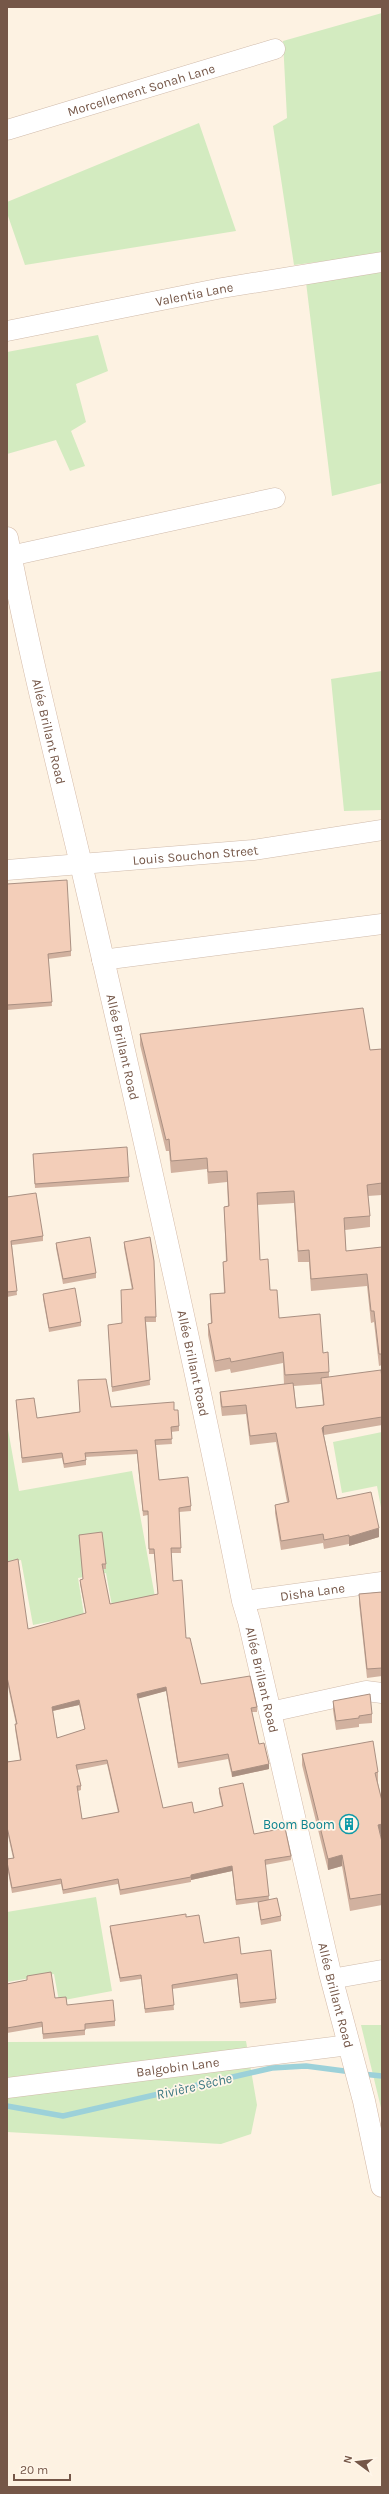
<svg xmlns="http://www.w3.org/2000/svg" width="389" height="2494" viewBox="0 0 389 2494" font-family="Karla,sans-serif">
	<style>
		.green { fill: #d3ebc0 }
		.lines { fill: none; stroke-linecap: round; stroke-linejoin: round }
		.stream { stroke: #9cd1d9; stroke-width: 5.5 }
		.street-casing { stroke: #d0bbab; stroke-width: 21 }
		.secondary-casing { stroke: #d4baa8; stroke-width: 23 }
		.street { stroke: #fff; stroke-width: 20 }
		.secondary { stroke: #fff; stroke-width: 22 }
		.wall { fill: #d1b19f; fill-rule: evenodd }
		.shaded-wall { fill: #aa9082 }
		.building { fill: #f3ceb9; stroke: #aa9082; fill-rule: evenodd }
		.labels { text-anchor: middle; stroke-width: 3.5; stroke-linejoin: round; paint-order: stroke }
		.street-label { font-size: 13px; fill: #755748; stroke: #fff6e9 }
		.culture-label { font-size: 13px; fill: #0d838f; stroke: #fff6e9; text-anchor: end }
		.water-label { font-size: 14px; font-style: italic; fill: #3e7983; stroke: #fff6e9 }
	</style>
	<rect width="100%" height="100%" fill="#fdf2e2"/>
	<path class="green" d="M382,13V254L294,265L273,126L287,118L283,41Z
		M199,123L236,231L25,265L7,213V202Z
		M382,261V483L332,496L305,274Z
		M98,335L108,371L76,384L86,422L71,431L85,466L70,471L56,440L7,454V352Z
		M382,671V810L344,811L331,679Z
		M7,1424L19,1491L132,1471L155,1597L112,1606L106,1573L78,1578L84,1615L33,1625L21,1560L7,1563Z
		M382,1432V1513L377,1486L342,1493L333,1442Z
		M96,1897L112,1991L59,2001L54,1974L7,1982V1912Z
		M361,2025H382V2112Z
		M246,2041L257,2105L251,2134L221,2144L7,2132V2042Z"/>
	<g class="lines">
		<path class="stream" d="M362,2074L382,2076
			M7,2106L63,2116L272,2068L306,2066L352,2072"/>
		<g class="street-casing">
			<g id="street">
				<path id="s1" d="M7,130L275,49"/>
				<path id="s2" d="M7,331L222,288L382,262"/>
				<path d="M10,556L275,498"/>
				<path id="s3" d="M7,870L253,850L382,830"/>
				<path d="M102,960L382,924"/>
				<path id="s4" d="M243,1601L382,1582"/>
				<path d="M270,1712L366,1691L382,1693"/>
				<path d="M331,1979L382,1970"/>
				<path id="s5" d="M7,2088L349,2045"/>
			</g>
		</g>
		<g class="secondary-casing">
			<g id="secondary">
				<path id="s6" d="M7,538C28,648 55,755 81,864C138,1109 194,1355 243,1601L249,1621L330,1973L364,2101L382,2186"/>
			</g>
		</g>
		<use href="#street" class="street"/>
		<use href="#secondary" class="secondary"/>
	</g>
	<path class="wall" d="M7,884L71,951V956L48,959L52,1006L7,1010Z
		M140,1034L370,1050L382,1049V1195L368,1196L370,1216V1227L345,1230L346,1251L382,1247V1365L379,1366L374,1322L371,1323L367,1286L311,1291L309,1262H298L294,1203L257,1205L260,1260L279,1318L323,1353L329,1372V1377L382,1378V1425L324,1435L337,1499L379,1537L349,1546V1544L324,1549L323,1543L281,1550L275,1513V1505L287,1502L276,1442L250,1445L246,1414L222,1416L220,1401V1392L284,1384L283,1363L231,1373L230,1369L215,1372L208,1335V1324L211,1323L210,1306V1294L224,1293L223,1262H226L224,1207L228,1206L227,1182L208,1184L207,1169L171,1173L169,1151H166L140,1045ZM321,1384L323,1405L296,1408L294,1386Z
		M33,1154L129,1177V1182L35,1188Z
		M7,1197L43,1236V1241L12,1245L17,1295L7,1297Z
		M124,1242L156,1317V1322H146L150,1385L112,1392L108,1325L122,1323L132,1290L124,1247Z
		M56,1243L96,1273V1278L63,1284L56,1248Z
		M43,1294L81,1322V1326L49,1332L43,1299Z
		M16,1400L37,1418L111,1407L174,1410L179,1426V1431L171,1432L172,1444L156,1445L159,1480L191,1506V1511L179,1512L181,1553H171L173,1581L186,1638L201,1684L257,1707V1712H252L259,1744L269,1769L232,1777L228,1759L178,1768L166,1691L138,1698L163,1808L194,1813L222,1806L219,1793V1788L254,1834L291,1856V1860L265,1865L269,1899L281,1916V1921L261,1925L258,1906V1902L236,1905L232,1871L191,1880V1882L120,1895L118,1884L63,1894L61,1884L12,1893L7,1867V1859L13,1858L7,1831V1762L20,1760L15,1729V1724H16L7,1682V1562L28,1629L86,1614L80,1584V1580L83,1579L79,1535L106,1564V1569H103L110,1604L158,1594L154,1554H149L148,1515L143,1516L137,1454L86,1457V1465L64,1468L62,1458L22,1463ZM79,1705L85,1730L57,1738L53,1711ZM107,1764L118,1812L82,1819L78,1791L81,1790V1786L77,1770Z
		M382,1592V1676L367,1678L359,1603V1594Z
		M333,1701L372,1714V1723L359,1724V1727L336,1730L333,1710Z
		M302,1754L378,1772V1783L382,1801V1835L380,1836L382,1842V1905L350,1911L342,1866L328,1870L302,1765Z
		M186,1917L204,1943L241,1954L276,1999V2003L240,2008L237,1979L172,1989L174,2010L145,2013L141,1979L120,1982L110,1931V1926Z
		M27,1976L55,1998L67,2005L115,2021V2026L85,2029V2035L43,2039L42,2027L7,2033V1984L27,1980Z"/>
	<path class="shaded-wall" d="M324,1426V1434L322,1437V1428Z
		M379,1528V1537L349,1546V1537Z
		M166,1687V1691L137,1699V1694Z
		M79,1700V1705L52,1711V1707Z
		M269,1764V1769L232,1777V1772Z
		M382,1824V1835L378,1836V1825Z
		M342,1855V1866L328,1870V1859Z
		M232,1866V1871L191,1880V1875Z"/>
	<path class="building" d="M67,880L71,951L48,954L52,1002L7,1005V884Z
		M363,1008L370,1050L382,1049V1183L367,1185L370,1216L344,1218L346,1251L382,1247V1354H379L374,1311H371L367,1274L311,1279L309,1250L298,1251L294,1191L257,1193L260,1260L268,1259L270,1290H277L279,1318L320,1314L323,1353L328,1352L329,1372L285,1375L283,1352L231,1362L230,1358L215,1361L208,1324L212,1323L210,1294L225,1293L223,1262L227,1261L224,1207L229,1206L227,1171L208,1172L207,1158L171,1161L169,1139L166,1140L140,1034Z
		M127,1147L129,1177L35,1184L33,1154Z
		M36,1193L43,1236L11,1241L17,1291L7,1292V1197Z
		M90,1237L96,1273L63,1279L56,1243Z
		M150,1237L154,1261L156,1317H145L150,1380L112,1387L108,1325L122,1323L121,1290L133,1289L124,1242Z
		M75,1288L81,1322L49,1328L43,1294Z
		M381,1370L382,1378V1417L324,1426L322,1428L337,1499L371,1492L379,1528L349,1537V1535L324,1540L323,1534L281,1541L275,1505L289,1502L276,1433L250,1436L246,1405L222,1407L220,1392L293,1383L296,1408L324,1405L321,1378Z
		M106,1379L111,1407L174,1402V1410H178L179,1426L171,1427L172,1439L155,1440L159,1480L188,1477L191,1506L179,1508L181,1548H171L173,1581L182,1580L186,1638H190L201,1684L250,1676L257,1707L251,1708L259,1744L264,1743L269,1764L232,1772L228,1754L178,1763L166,1687L137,1694L163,1808L192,1802L194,1813L223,1806L219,1788L243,1783L254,1834L285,1828L291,1856L265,1860L269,1896L236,1900L232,1866L191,1875V1877L120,1890L118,1879L63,1890L61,1879L12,1888L7,1862V1859L14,1858L7,1827V1762L21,1760L15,1724H17L7,1677V1562L18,1559L28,1629L86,1613L80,1580L83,1579L79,1535L102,1532L106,1564H102L110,1604L158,1594L154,1549H149L148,1511H143L137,1450L85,1453L86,1460L64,1464L62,1453L22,1458L16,1400L34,1398L37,1418L80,1412L78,1380ZM79,1700L85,1729L57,1738L52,1707ZM107,1760L119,1812L82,1819L77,1786H81L76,1765Z
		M382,1592V1668L367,1669L359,1594Z
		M370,1694L372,1714L359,1716V1718L336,1721L333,1701Z
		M373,1741L378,1772L375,1773L382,1801V1824L378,1825L382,1842V1894L350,1899L342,1855L328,1859L302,1754Z
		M277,1898L281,1916L261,1920L258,1902Z
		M186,1914V1917L199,1915L204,1943L239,1937L241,1954L271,1950L276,1999L240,2003L237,1974L172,1985L174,2005L145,2009L141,1975L120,1978L110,1926Z
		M51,1972L55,1998L66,1997L67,2005L113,2000L115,2021L85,2024V2030L43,2034L42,2022L7,2028V1984L27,1980V1976Z"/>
	<defs>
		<g id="building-ring" transform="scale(1)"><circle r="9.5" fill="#fff6e9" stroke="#0f9aa8" stroke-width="1.5"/><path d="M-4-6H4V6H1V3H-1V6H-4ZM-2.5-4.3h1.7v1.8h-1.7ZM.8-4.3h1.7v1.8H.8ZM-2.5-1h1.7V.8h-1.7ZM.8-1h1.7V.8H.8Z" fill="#0f9aa8"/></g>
	</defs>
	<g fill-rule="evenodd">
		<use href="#building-ring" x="349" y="1824"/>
	</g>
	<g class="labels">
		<g class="street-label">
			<text dy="5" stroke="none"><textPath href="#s1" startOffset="140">Morcellement Sonah Lane</textPath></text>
			<text dy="5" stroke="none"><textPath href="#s2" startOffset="191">Valentia Lane</textPath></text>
			<text dy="5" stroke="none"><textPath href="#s6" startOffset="198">Allée Brillant Road</textPath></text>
			<text dy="5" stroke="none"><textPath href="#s3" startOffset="189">Louis Souchon Street</textPath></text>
			<text dy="5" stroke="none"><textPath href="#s6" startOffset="522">Allée Brillant Road</textPath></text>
			<text dy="5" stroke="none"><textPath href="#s6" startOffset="846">Allée Brillant Road</textPath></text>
			<text dy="5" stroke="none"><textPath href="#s4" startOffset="70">Disha Lane</textPath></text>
			<text dy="5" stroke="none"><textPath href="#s6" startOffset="1170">Allée Brillant Road</textPath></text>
			<text dy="5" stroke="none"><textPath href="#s6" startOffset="1494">Allée Brillant Road</textPath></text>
			<text dy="5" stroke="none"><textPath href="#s5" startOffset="172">Balgobin Lane</textPath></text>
		</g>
		<g class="culture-label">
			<text x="335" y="1829">Boom Boom</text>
		</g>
		<g class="water-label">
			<text transform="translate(194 2086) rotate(-13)" y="5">Rivière Sèche</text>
		</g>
	</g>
	<rect width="389" height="2494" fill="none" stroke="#755748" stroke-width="16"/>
	<g transform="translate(357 2462) rotate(285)" stroke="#fff6e9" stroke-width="3" paint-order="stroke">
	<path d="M0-3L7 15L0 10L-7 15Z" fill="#755748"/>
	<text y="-6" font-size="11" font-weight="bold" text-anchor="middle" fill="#755748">N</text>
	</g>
	<path d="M14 2474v6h56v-6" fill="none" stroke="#755748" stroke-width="2"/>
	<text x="20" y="2474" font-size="12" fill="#755748" stroke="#fff6e9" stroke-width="3" paint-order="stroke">20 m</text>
</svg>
